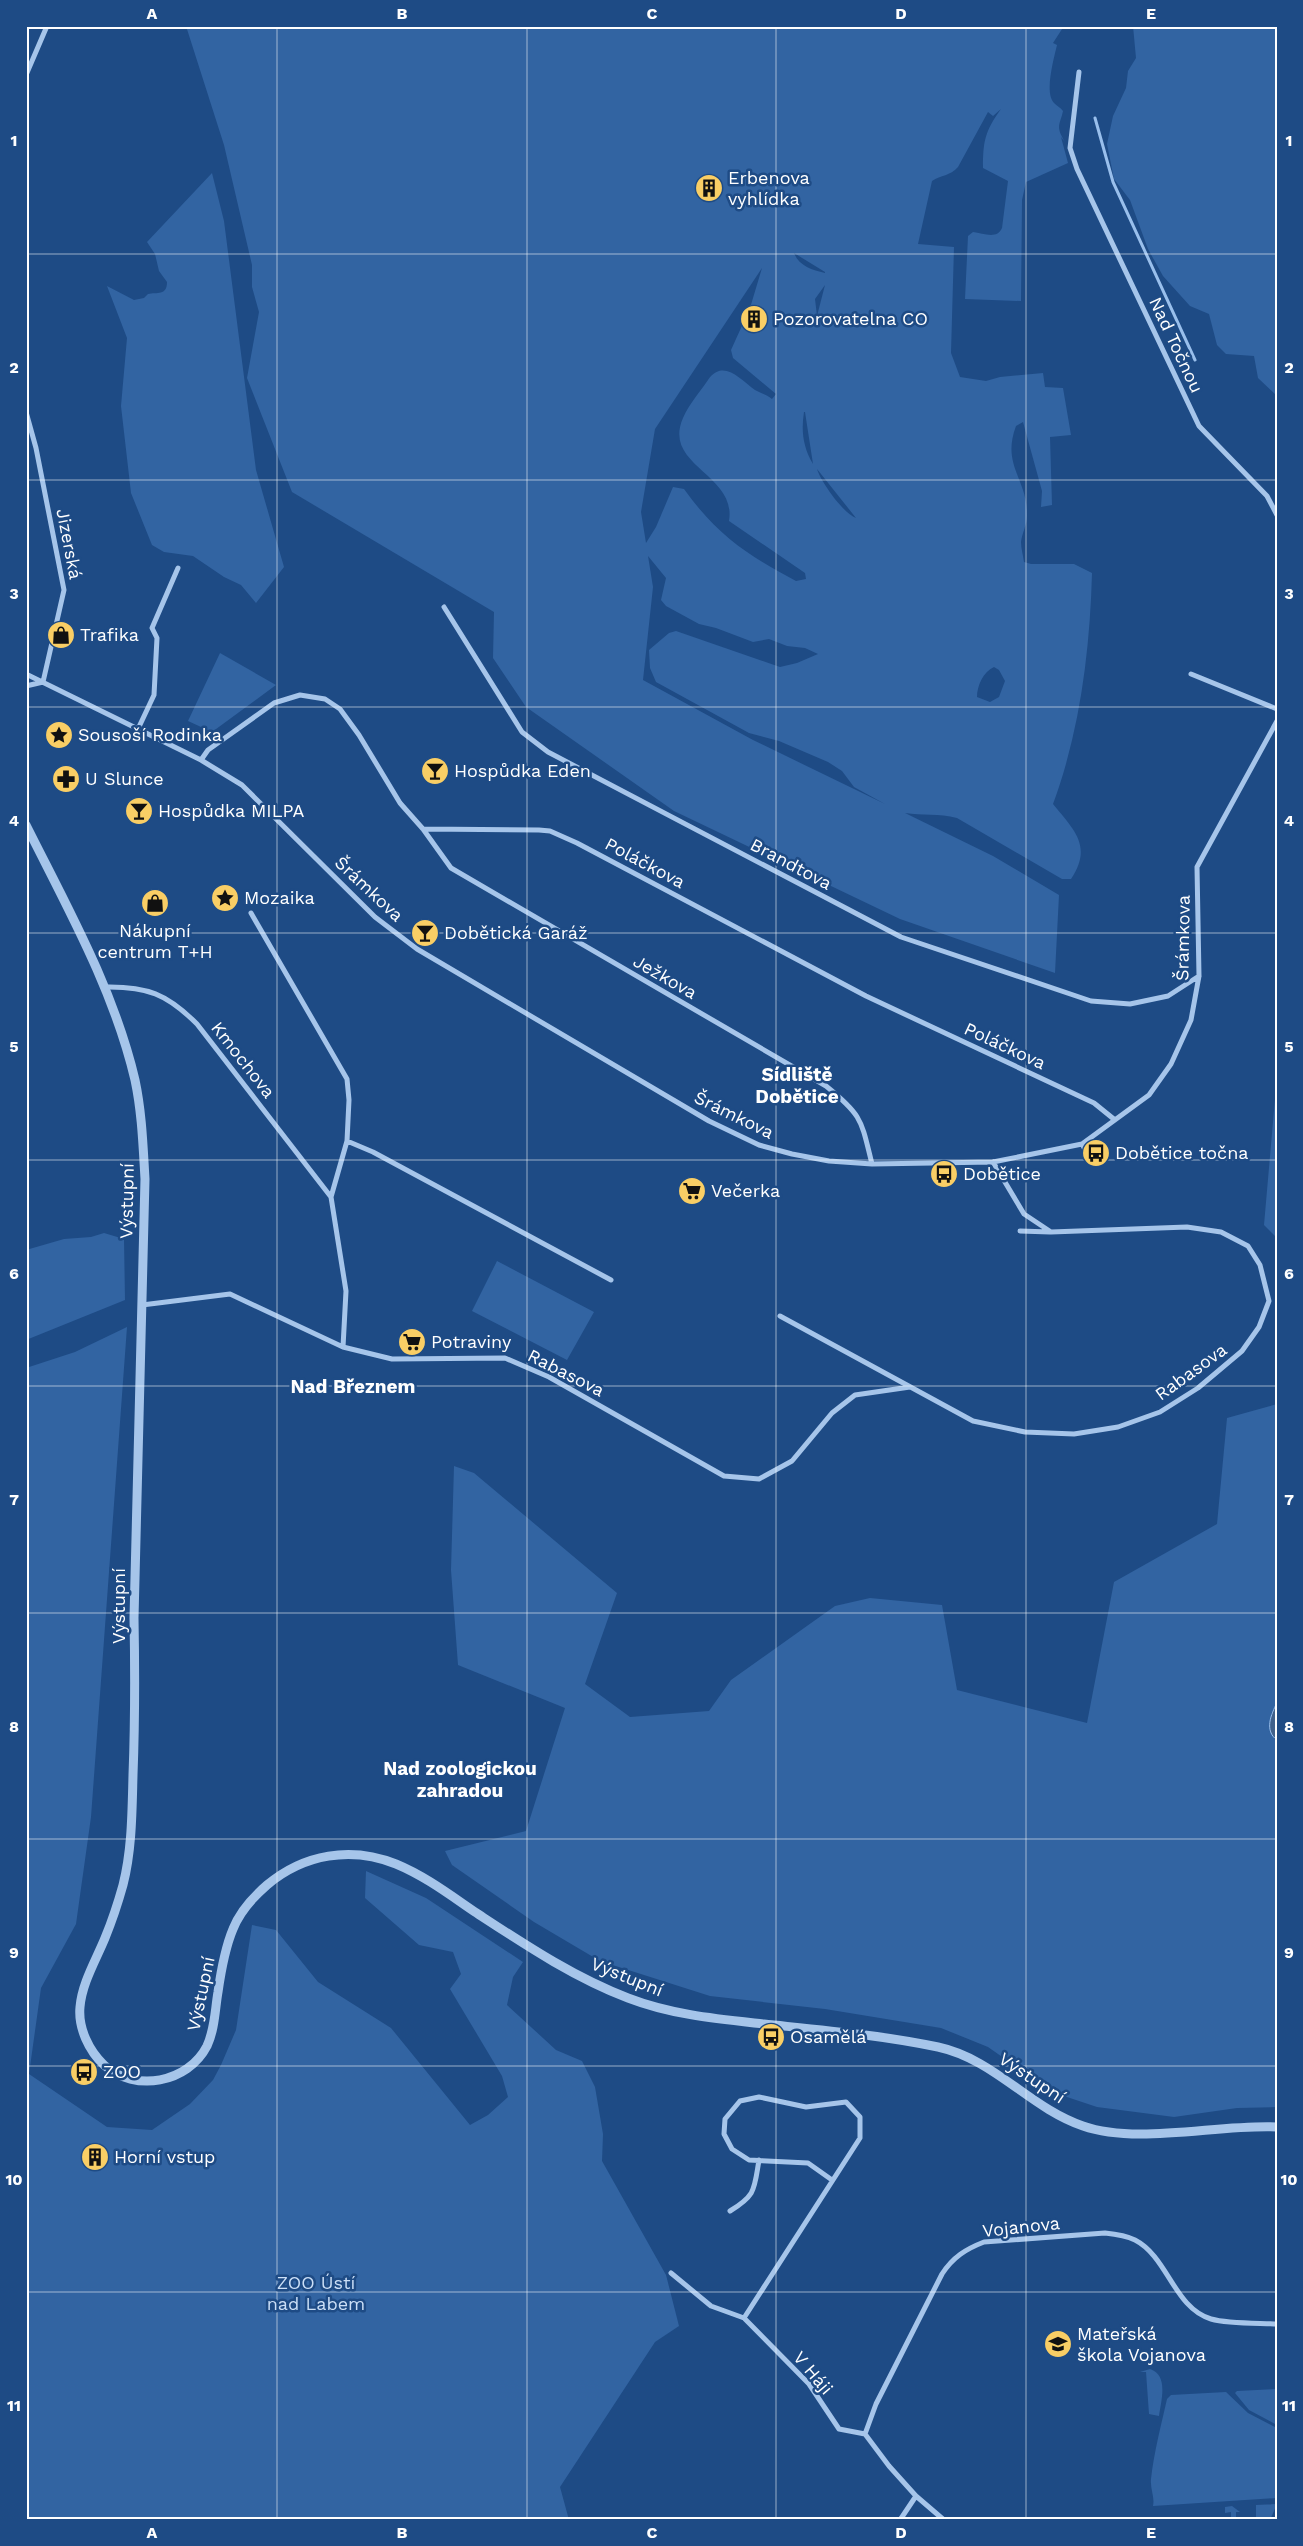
<svg xmlns="http://www.w3.org/2000/svg" width="1303" height="2546" viewBox="0 0 1303 2546" font-family="'Work Sans',sans-serif">
	<style>
		.green { fill: #3264a2; fill-rule: evenodd }
		.water { fill: #40618b; stroke: #99bfec }
		.lines { fill: none; stroke-linecap: round; stroke-linejoin: round }
		.stream { stroke: #99bfec; stroke-width: 3 }
		.minor { stroke: #a6c5ea; stroke-width: 5 }
		.tertiary { stroke: #a6c5ea; stroke-width: 9 }
		.grid { fill: none; stroke: #fff; stroke-width: 1; stroke-opacity: 0.55 }
		.labels { text-anchor: middle; stroke-width: 5; stroke-linejoin: round; paint-order: stroke }
		.poi-label { font-size: 18px; fill: #fff; stroke: #1e4b85; text-anchor: start }
		.street-label { font-size: 18px; fill: #fff; stroke: #1e4b85 }
		.park-label { font-size: 18px; fill: #cbdff7; stroke: #1e4b85 }
		.neighbourhood-label { font-size: 19px; font-weight: bold; fill: #fff; stroke: #1e4b85 }
		.neatline { fill: none; stroke: #fff; stroke-width: 2 }
		.grid-label { font-size: 16px; text-anchor: middle; font-weight: bold; fill: #fff }
	</style>
	<rect width="100%" height="100%" fill="#1e4b85"/>
	<path class="green" d="M186,26H1064L1053,43L1057,45C1054,58 1044,93 1054,103C1057,106 1060,107 1063,111C1060,125 1055,126 1065,142L1061,137L1068,163L1026,182L1022,200L1021,301L965,299L968,236L973,232C983,233 997,240 1002,228L1008,181L983,168C983,141 985,131 1001,109L993,116L988,112L958,167C950,176 941,175 932,181L918,244L954,247L951,353L960,377L986,381L1000,377L1043,373L1045,387L1063,388L1071,435L1050,437L1052,505L1041,507L1042,491L1023,422L1016,426C1001,466 1028,479 1027,516C1027,525 1022,533 1021,542C1021,548 1023,555 1024,562L1031,564H1074L1092,573C1090,650 1080,731 1053,804C1074,830 1093,846 1071,879H1062L957,818C939,813 922,816 905,813L993,856L1059,895L1055,973L900,919L674,811L526,707L493,658L494,612L292,492L247,378L259,312L252,287V265L224,145ZM794,253L825,272V273C812,270 799,266 794,253ZM762,268L750,308L731,350L733,358L776,394L772,399C767,395 761,393 755,390C741,380 723,358 708,380C700,392 689,404 683,418C662,466 737,474 729,521L805,573L806,579L796,581C747,555 717,535 684,489L673,487L656,527L646,543L641,512L655,429ZM825,285L817,316L815,299ZM804,412H805L813,464C803,447 801,431 804,412ZM817,469L856,518C843,513 821,482 817,469ZM648,556L666,578L661,600L666,606L699,624L716,628L753,642L769,639L787,646L805,648L818,654L797,663L780,667L676,631L669,633L649,650L650,668L656,682L749,733L779,741L828,762L842,771L854,787L885,804L753,740L643,680L653,587ZM994,667L999,670L1005,681L999,697L990,702L977,697C977,686 983,672 994,667Z
		M1133,26H1277V396L1258,378L1254,356L1226,354L1217,345L1209,314L1190,306L1163,276L1148,249L1130,200L1114,179L1107,144L1113,116L1126,88L1128,71L1136,58Z
		M212,173L224,221L256,470L284,567L256,603L241,585L224,577L193,556L164,552L152,545L131,493L121,406L127,338L107,286L134,300L144,298L148,294C157,292 167,296 167,282L159,271L155,254L147,242Z
		M220,653L276,685L212,732L188,721Z
		M1277,1076V1238L1264,1225Z
		M104,1233L124,1239L125,1300L26,1340V1250L64,1239L91,1237Z
		M497,1261L594,1312L567,1360L472,1311Z
		M127,1327L91,1817L76,1924L41,1988L29,2074L107,2127L152,2130L190,2104L213,2080L221,2065L236,2030L252,1925L276,1930L318,1982L391,2028L470,2125L488,2115L508,2097L502,2076L450,1989L461,1974L453,1952L419,1945L365,1898L366,1871L426,1898L523,1962L513,1977L507,2005L556,2050L582,2061L595,2087L603,2134L602,2161L666,2275L679,2326L655,2342L560,2487L569,2520H26V1368L75,1352Z
		M1277,1404V1703L1271,1714L1274,1739L1277,1740V2107L1237,2108L1174,2117L1097,2107L1067,2097L1038,2082L988,2047L941,2028L825,2009L710,1996L600,1961L534,1922L452,1865L445,1851L526,1831L565,1708L458,1665L451,1570L454,1466L474,1473L617,1593L585,1684L630,1717L709,1711L731,1680L835,1606L870,1598L942,1605L957,1690L1087,1723L1114,1582L1217,1524L1227,1418Z
		M1150,2369C1169,2375 1161,2401 1159,2416L1149,2414L1146,2372H1140Z
		M1277,2389V2425L1249,2410L1235,2393L1237,2391Z
		M1226,2392L1248,2413L1277,2428V2498L1153,2506C1155,2497 1150,2489 1151,2479C1154,2452 1161,2426 1167,2399L1171,2395Z
		M1277,2504L1270,2520H1256V2505Z
		M1232,2506L1240,2512H1236V2520H1231V2512L1225,2513V2507Z"/>
	<path class="water" d="M1277,1703V1740C1264,1731 1271,1714 1277,1703Z"/>
	<g class="lines">
		<path class="stream" d="M1095,118L1113,182L1195,360"/>
		<path class="minor" d="M1079,72L1070,148L1077,169L1199,426L1267,496L1277,515
			M26,75L47,26
			M26,412L36,448L64,590L43,682
			M444,607L522,732L548,752L901,937L1091,1001L1130,1004L1168,996L1199,976
			M26,674L201,760L242,785L375,917L417,949L709,1121L759,1145L792,1154L829,1161L872,1164L993,1162L1082,1144L1149,1095L1171,1064L1191,1020L1199,976L1197,867L1277,721
			M1191,674L1277,709
			M26,686L43,682
			M138,729L154,695L157,638L152,628L178,568
			M201,760L208,750L274,703L300,695L325,699L340,709L359,735L400,803L423,829L451,868L826,1086C863,1116 861,1120 872,1164
			M423,829L539,830L550,831L577,843L866,996L1094,1103L1115,1120
			M251,913L347,1079L349,1100L347,1141
			M104,987C147,986 167,994 197,1024L331,1197L346,1291L343,1347
			M1082,1144L1091,1160
			M331,1197L347,1141L373,1152L611,1280
			M1020,1231L1050,1232
			M142,1305L230,1294L343,1347L392,1359L505,1358L549,1377L724,1476L759,1479L792,1461L832,1413L855,1395L910,1387
			M780,1316L973,1421L1025,1432L1074,1434L1118,1427L1160,1412L1198,1388L1242,1351L1259,1327L1269,1301L1260,1265L1248,1246L1221,1232L1187,1227L1051,1232L1024,1214L993,1162
			M730,2211C756,2195 754,2190 759,2160
			M671,2273L711,2306L744,2318L809,2384L839,2429L865,2434
			M744,2318L860,2138V2117L846,2102L806,2107L759,2097L740,2101L725,2119L724,2134L732,2149L749,2160L808,2163L832,2180
			M900,2520L916,2496
			M944,2520L916,2496L889,2466L865,2434L876,2404L942,2274C953,2257 966,2249 984,2242L1105,2233C1115,2234 1125,2235 1135,2240C1168,2257 1174,2308 1211,2319C1229,2324 1257,2323 1277,2324"/>
		<path class="tertiary" d="M26,825C67,907 114,990 135,1080C142,1113 143,1146 145,1179L134,1618C135,1670 135,1722 133,1775C132,1812 132,1850 123,1885C118,1903 112,1921 105,1938C96,1960 82,1983 80,2007C78,2028 89,2051 104,2065C135,2093 188,2083 207,2046C215,2029 215,2009 218,1992C221,1971 225,1948 233,1929C240,1911 252,1898 267,1885C304,1854 351,1846 396,1864C425,1876 450,1895 475,1912C524,1944 573,1977 628,1998C672,2015 718,2019 764,2024C822,2030 881,2035 938,2047C994,2059 1030,2108 1083,2126C1137,2145 1218,2124 1277,2127"/>
	</g>
	<path class="grid" d="M277,26V2520M527,26V2520M776,26V2520M1026,26V2520M26,254H1277M26,480H1277M26,707H1277M26,933H1277M26,1160H1277M26,1386H1277M26,1613H1277M26,1839H1277M26,2066H1277M26,2292H1277"/>
	<defs>
		<g id="building-disc" transform="scale(1.4375)"><circle r="9.5" fill="#f9ce65" stroke="#1e4b85"/><path d="M-4-6H4V6H1V3H-1V6H-4ZM-2.5-4.3h1.7v1.8h-1.7ZM.8-4.3h1.7v1.8H.8ZM-2.5-1h1.7V.8h-1.7ZM.8-1h1.7V.8H.8Z" fill="#111"/></g>
		<g id="shop-disc" transform="scale(1.4375)"><circle r="9.5" fill="#f9ce65" stroke="#1e4b85"/><path d="M-5-2.5h2.3a2.7 3.5 0 0 1 5.4 0H5L5.5 6h-11ZM-1.5-2.5h3a1.5 2.3 0 0 0-3 0Z" fill="#111"/></g>
		<g id="sight-disc" transform="scale(1.4375)"><circle r="9.5" fill="#f9ce65" stroke="#1e4b85"/><path d="M0-6L1.8-2.2L6-1.7L2.9 1.2L3.7 5.4L0 3.3L-3.7 5.4L-2.9 1.2L-6-1.7L-1.8-2.2Z" fill="#111"/></g>
		<g id="bar-disc" transform="scale(1.4375)"><circle r="9.5" fill="#f9ce65" stroke="#1e4b85"/><path d="M-6-5H6L.8 .8V4.5H3.5V6h-7V4.5H-.8V.8Z" fill="#111"/></g>
		<g id="pharmacy-disc" transform="scale(1.4375)"><circle r="9.5" fill="#f9ce65" stroke="#1e4b85"/><path d="M-2-6h4v4h4v4h-4v4h-4v-4h-4v-4h4Z" fill="#111"/></g>
		<g id="bus-disc" transform="scale(1.4375)"><circle r="9.5" fill="#f9ce65" stroke="#1e4b85"/><path d="M-5-6H5V4H4V6H2V4H-2V6H-4V4H-5ZM-3.5-4V0h7V-4ZM-3.5 1.2v1.5H-2V1.2ZM2 1.2v1.5H3.5V1.2Z" fill="#111"/></g>
		<g id="supermarket-disc" transform="scale(1.4375)"><circle r="9.5" fill="#f9ce65" stroke="#1e4b85"/><path d="M-6-5.5h2.5l.6 2H6L4.5 2H-2.5L-4.4-4H-6ZM-1.5 3.2a1.3 1.3 0 1 0 .1 0ZM3 3.2a1.3 1.3 0 1 0 .1 0Z" fill="#111"/></g>
		<g id="school-disc" transform="scale(1.4375)"><circle r="9.5" fill="#f9ce65" stroke="#1e4b85"/><path d="M0-5L7-2L0 1L-7-2ZM-4 1L0 2.5L4 1V4Q0 6-4 4Z" fill="#111"/></g>
	</defs>
	<g fill-rule="evenodd">
		<use href="#building-disc" x="709" y="188"/>
		<use href="#building-disc" x="754" y="319"/>
		<use href="#shop-disc" x="61" y="635"/>
		<use href="#sight-disc" x="59" y="735"/>
		<use href="#bar-disc" x="435" y="771"/>
		<use href="#pharmacy-disc" x="66" y="779"/>
		<use href="#bar-disc" x="139" y="811"/>
		<use href="#sight-disc" x="225" y="898"/>
		<use href="#shop-disc" x="155" y="903"/>
		<use href="#bar-disc" x="425" y="933"/>
		<use href="#bus-disc" x="1096" y="1153"/>
		<use href="#bus-disc" x="944" y="1174"/>
		<use href="#supermarket-disc" x="692" y="1191"/>
		<use href="#supermarket-disc" x="412" y="1342"/>
		<use href="#bus-disc" x="771" y="2037"/>
		<use href="#bus-disc" x="84" y="2072"/>
		<use href="#building-disc" x="95" y="2157"/>
		<use href="#school-disc" x="1058" y="2344"/>
	</g>
	<g class="labels">
		<g class="poi-label">
			<text x="728" y="184">Erbenova<tspan x="728" dy="21">vyhlídka</tspan></text>
			<text x="773" y="325">Pozorovatelna CO</text>
			<text x="80" y="641">Trafika</text>
			<text x="78" y="741">Sousoší Rodinka</text>
			<text x="454" y="777">Hospůdka Eden</text>
			<text x="85" y="785">U Slunce</text>
			<text x="158" y="817">Hospůdka MILPA</text>
			<text x="244" y="904">Mozaika</text>
			<text x="155" y="937" text-anchor="middle">Nákupní<tspan x="155" dy="21">centrum T+H</tspan></text>
			<text x="444" y="939">Dobětická Garáž</text>
			<text x="1115" y="1159">Dobětice točna</text>
			<text x="963" y="1180">Dobětice</text>
			<text x="711" y="1197">Večerka</text>
			<text x="431" y="1348">Potraviny</text>
			<text x="790" y="2043">Osamělá</text>
			<text x="103" y="2078">ZOO</text>
			<text x="114" y="2163">Horní vstup</text>
			<text x="1077" y="2340">Mateřská<tspan x="1077" dy="21">škola Vojanova</tspan></text>
		</g>
		<g class="street-label">
			<text transform="translate(1176 345) rotate(65)" y="6">Nad Točnou</text>
			<text transform="translate(69 544) rotate(79)" y="6">Jizerská</text>
			<text transform="translate(645 863) rotate(28)" y="6">Poláčkova</text>
			<text transform="translate(791 864) rotate(28)" y="6">Brandtova</text>
			<text transform="translate(369 889) rotate(43)" y="6">Šrámkova</text>
			<text transform="translate(1183 938) rotate(-89)" y="6">Šrámkova</text>
			<text transform="translate(665 977) rotate(30)" y="6">Ježkova</text>
			<text transform="translate(1005 1046) rotate(25)" y="6">Poláčkova</text>
			<text transform="translate(243 1060) rotate(52)" y="6">Kmochova</text>
			<text transform="translate(734 1115) rotate(26)" y="6">Šrámkova</text>
			<text transform="translate(127 1201) rotate(-89)" y="6">Výstupní</text>
			<text transform="translate(1191 1372) rotate(-36)" y="6">Rabasova</text>
			<text transform="translate(566 1373) rotate(27)" y="6">Rabasova</text>
			<text transform="translate(119 1606) rotate(-90)" y="6">Výstupní</text>
			<text transform="translate(627 1977) rotate(22)" y="6">Výstupní</text>
			<text transform="translate(201 1994) rotate(-78)" y="6">Výstupní</text>
			<text transform="translate(1032 2078) rotate(34)" y="6">Výstupní</text>
			<text transform="translate(1021 2227) rotate(-6)" y="6">Vojanova</text>
			<text transform="translate(813 2373) rotate(50)" y="6">V Háji</text>
		</g>
		<g class="park-label">
			<text x="316" y="2289">ZOO Ústí<tspan x="316" dy="21">nad Labem</tspan></text>
		</g>
		<g class="neighbourhood-label">
			<text x="797" y="1081">Sídliště<tspan x="797" dy="22">Dobětice</tspan></text>
			<text x="353" y="1393">Nad Březnem</text>
			<text x="460" y="1775">Nad zoologickou<tspan x="460" dy="22">zahradou</tspan></text>
		</g>
	</g>
	<rect width="1303" height="2546" fill="none" stroke="#1e4b85" stroke-width="55"/>
	<rect x="28" y="28" width="1248" height="2490" class="neatline"/>
	<g class="grid-label">
		<text x="152" y="19">A</text>
		<text x="402" y="19">B</text>
		<text x="652" y="19">C</text>
		<text x="901" y="19">D</text>
		<text x="1151" y="19">E</text>
		<text x="14" y="146">1</text>
		<text x="1289" y="146">1</text>
		<text x="14" y="373">2</text>
		<text x="1289" y="373">2</text>
		<text x="14" y="599">3</text>
		<text x="1289" y="599">3</text>
		<text x="14" y="826">4</text>
		<text x="1289" y="826">4</text>
		<text x="14" y="1052">5</text>
		<text x="1289" y="1052">5</text>
		<text x="14" y="1279">6</text>
		<text x="1289" y="1279">6</text>
		<text x="14" y="1505">7</text>
		<text x="1289" y="1505">7</text>
		<text x="14" y="1732">8</text>
		<text x="1289" y="1732">8</text>
		<text x="14" y="1958">9</text>
		<text x="1289" y="1958">9</text>
		<text x="14" y="2185">10</text>
		<text x="1289" y="2185">10</text>
		<text x="14" y="2411">11</text>
		<text x="1289" y="2411">11</text>
		<text x="152" y="2538">A</text>
		<text x="402" y="2538">B</text>
		<text x="652" y="2538">C</text>
		<text x="901" y="2538">D</text>
		<text x="1151" y="2538">E</text>
	</g>
</svg>
